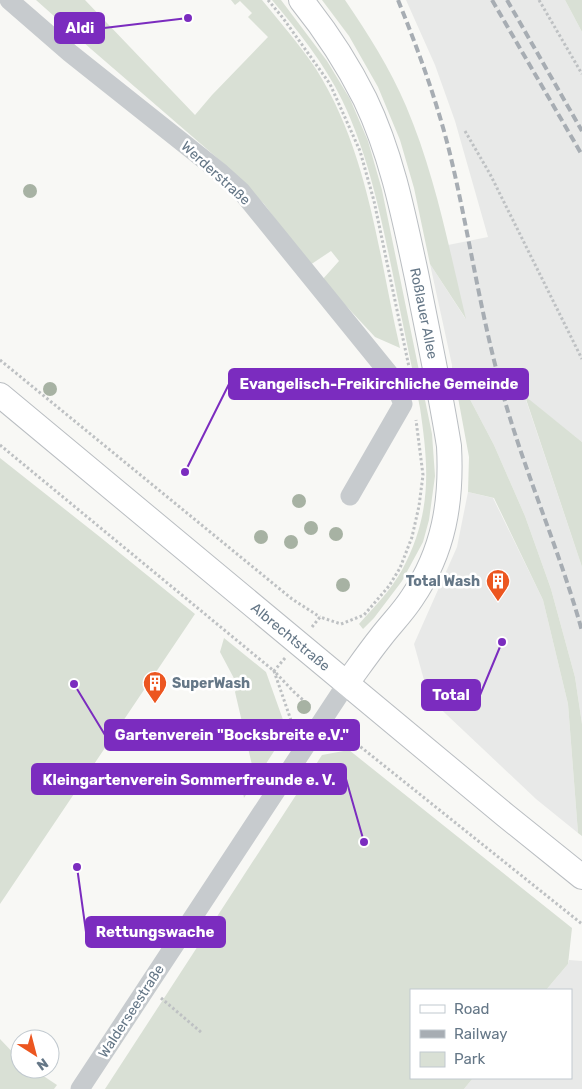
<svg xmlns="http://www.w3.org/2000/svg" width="582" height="1089" viewBox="0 0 582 1089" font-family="Rubik,sans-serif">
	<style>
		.built { fill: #e8e9e8 }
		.green { fill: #d9e0d5 }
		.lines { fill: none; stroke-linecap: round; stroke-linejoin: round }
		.major-casing { stroke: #babec2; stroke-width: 26 }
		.path { stroke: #bec1c3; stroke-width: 3; stroke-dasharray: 2.5 2.5; stroke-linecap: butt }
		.minor { stroke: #c7cbce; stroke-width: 19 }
		.major { stroke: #fff; stroke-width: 24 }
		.rail { stroke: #a7adb3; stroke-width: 4; stroke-dasharray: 8 4; stroke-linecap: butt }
		.tree { fill: #a7b2a3 }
		.labels { text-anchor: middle; stroke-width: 5; stroke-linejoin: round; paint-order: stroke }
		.street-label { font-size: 14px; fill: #657787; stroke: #fff }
		.poi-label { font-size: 14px; font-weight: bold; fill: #657787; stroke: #fff; text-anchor: end }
		.leader { fill: none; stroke: #7b2cbf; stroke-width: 2 }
		.callout-dot { fill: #7b2cbf; stroke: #fff; stroke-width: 2 }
		.callout { fill: #7b2cbf; stroke: #7b2cbf; stroke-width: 2 }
		.callout-label { font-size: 15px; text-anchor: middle; font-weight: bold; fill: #fff }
	</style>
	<rect width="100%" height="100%" fill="#f8f8f5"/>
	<path class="built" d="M406,0H565L582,32V442L525,397L582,567V724L575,677L551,589L525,516L494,445L452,365L430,264L465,318L448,245L488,237L455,121L435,65Z
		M468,492L493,498L543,600L568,704L578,833L536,799L429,698L414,644L457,547Z
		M569,960L582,961V1089H464L473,1078H571V990H546L568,964Z"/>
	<path class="green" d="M36,0H85L195,115L212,95L268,37L248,17L252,13L240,1L235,5L231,0H262C280,22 300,45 316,69C369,153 378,253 400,348L375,337L322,280L339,261L331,251L310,265L264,204L223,163L91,49Z
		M272,0H281L327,61L350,99L368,141L382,190L432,434L435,476L429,520L423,542L402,581L374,618L363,629L359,624C374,607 391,590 402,570C432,514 429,468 420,408C411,362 401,316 392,270C380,212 368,154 342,100C324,63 298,31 272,0Z
		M322,0H345C368,34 390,68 406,106C435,174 449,248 466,319L430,264L414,188L400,140L378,87L349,36Z
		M565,0H582V32Z
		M452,365L494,445L525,516L551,589L575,677L582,724V836L578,833L568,704L543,600L494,498L468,492L469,457Z
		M525,396L582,442V567Z
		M0,458L100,537L195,614L0,904Z
		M224,638L266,672L287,731L244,798C241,783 245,777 252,765L235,692L238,686L220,652Z
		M349,750L572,928L568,964L546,990H411V1078H473L464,1089H105L322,755Z
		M0,1039L20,1060V1069H33L57,1085L54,1089H0Z"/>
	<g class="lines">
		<g class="major-casing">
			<g id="major">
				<path id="s1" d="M301,0C326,31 347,63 365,99C392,155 404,217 417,278C428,334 440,390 449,446C452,502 444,551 412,598C403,612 391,624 381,637C369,652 358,668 347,683"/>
				<path id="s2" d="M0,395L505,815L582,877"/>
			</g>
		</g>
		<path class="path" d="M268,0L283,18L330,84L360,151L374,201L409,367
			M539,0L582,74
			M465,131L490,174L582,359
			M0,360L292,599L320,617
			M0,445L274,671L294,729
			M312,627L320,617L341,624L364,615L389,586L400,568L412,537L419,506L423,475L416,420
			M285,658L274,671L294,692L311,707
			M337,728L582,924
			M329,744L348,738
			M161,998L202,1033"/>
		<path class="minor" d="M9,0L70,53L221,173L241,191L391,376L403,404L350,496
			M80,1089L347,683"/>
		<use href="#major" class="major"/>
		<path class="rail" d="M398,0C419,52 438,104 451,158C469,234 480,311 501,387C523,469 559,548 582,631
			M492,0L582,155
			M507,0L582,131"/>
	</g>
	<g class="tree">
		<circle cx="30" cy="191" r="7"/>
		<circle cx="50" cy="389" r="7"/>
		<circle cx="299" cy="501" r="7"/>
		<circle cx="311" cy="528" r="7"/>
		<circle cx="336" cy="534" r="7"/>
		<circle cx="261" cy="537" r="7"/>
		<circle cx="291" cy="542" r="7"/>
		<circle cx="343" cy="585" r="7"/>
		<circle cx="304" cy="707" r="7"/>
	</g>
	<defs>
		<g id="building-pin" transform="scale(1.25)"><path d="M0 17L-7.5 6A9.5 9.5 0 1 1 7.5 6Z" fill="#ec5620" stroke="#fff"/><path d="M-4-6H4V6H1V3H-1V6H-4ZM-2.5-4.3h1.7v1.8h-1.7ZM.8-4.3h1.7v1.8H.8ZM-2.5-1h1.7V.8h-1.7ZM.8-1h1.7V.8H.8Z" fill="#fff"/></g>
	</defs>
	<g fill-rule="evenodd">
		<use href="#building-pin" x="498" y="581"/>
		<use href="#building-pin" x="155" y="683"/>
	</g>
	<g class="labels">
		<g class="street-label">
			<text transform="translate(216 173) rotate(42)" y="5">Werderstraße</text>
			<text dy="5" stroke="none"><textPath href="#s1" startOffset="341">Roßlauer Allee</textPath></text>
			<text dy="5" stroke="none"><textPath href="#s2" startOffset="378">Albrechtstraße</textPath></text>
			<text transform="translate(131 1011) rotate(-57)" y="5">Walderseestraße</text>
		</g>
		<g class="poi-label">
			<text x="480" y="586">Total Wash</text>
			<text x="172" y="688" text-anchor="start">SuperWash</text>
		</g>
	</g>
	<path class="leader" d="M188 18L104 28M185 472L229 384M502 642L480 695M74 684L105 735M364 842L346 779M77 867L86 932"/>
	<g class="callout-dot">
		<circle cx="188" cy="18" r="5"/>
		<circle cx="185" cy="472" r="5"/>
		<circle cx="502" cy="642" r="5"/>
		<circle cx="74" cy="684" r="5"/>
		<circle cx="364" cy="842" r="5"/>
		<circle cx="77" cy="867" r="5"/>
	</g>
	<g class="callout">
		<rect x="55" y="13" width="49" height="30" rx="5"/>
		<rect x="229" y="369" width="299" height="30" rx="5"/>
		<rect x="422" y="680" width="58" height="30" rx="5"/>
		<rect x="105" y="720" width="254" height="30" rx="5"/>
		<rect x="32" y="764" width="314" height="30" rx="5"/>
		<rect x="86" y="917" width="139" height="30" rx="5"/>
	</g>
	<g class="callout-label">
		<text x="80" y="33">Aldi</text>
		<text x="379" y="389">Evangelisch-Freikirchliche Gemeinde</text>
		<text x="451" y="700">Total</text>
		<text x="232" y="740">Gartenverein "Bocksbreite e.V."</text>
		<text x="189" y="785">Kleingartenverein Sommerfreunde e. V.</text>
		<text x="155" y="937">Rettungswache</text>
	</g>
	<rect x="410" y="989" width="162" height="90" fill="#ffffff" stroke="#c1c9cf"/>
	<rect x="420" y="1005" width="25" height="8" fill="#ffffff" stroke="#c1c9cf"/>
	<text x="454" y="1014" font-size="15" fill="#657787">Road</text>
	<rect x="420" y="1030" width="25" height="8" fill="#a7adb3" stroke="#c1c9cf"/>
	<text x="454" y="1039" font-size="15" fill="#657787">Railway</text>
	<rect x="420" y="1052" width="25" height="15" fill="#d9e0d5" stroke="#c1c9cf"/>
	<text x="454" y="1064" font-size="15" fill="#657787">Park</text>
	<g transform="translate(35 1054) rotate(144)"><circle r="24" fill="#ffffff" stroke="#c1c9cf"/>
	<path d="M0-4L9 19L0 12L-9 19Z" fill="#ec5620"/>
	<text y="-8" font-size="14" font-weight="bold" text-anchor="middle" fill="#657787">N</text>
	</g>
</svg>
